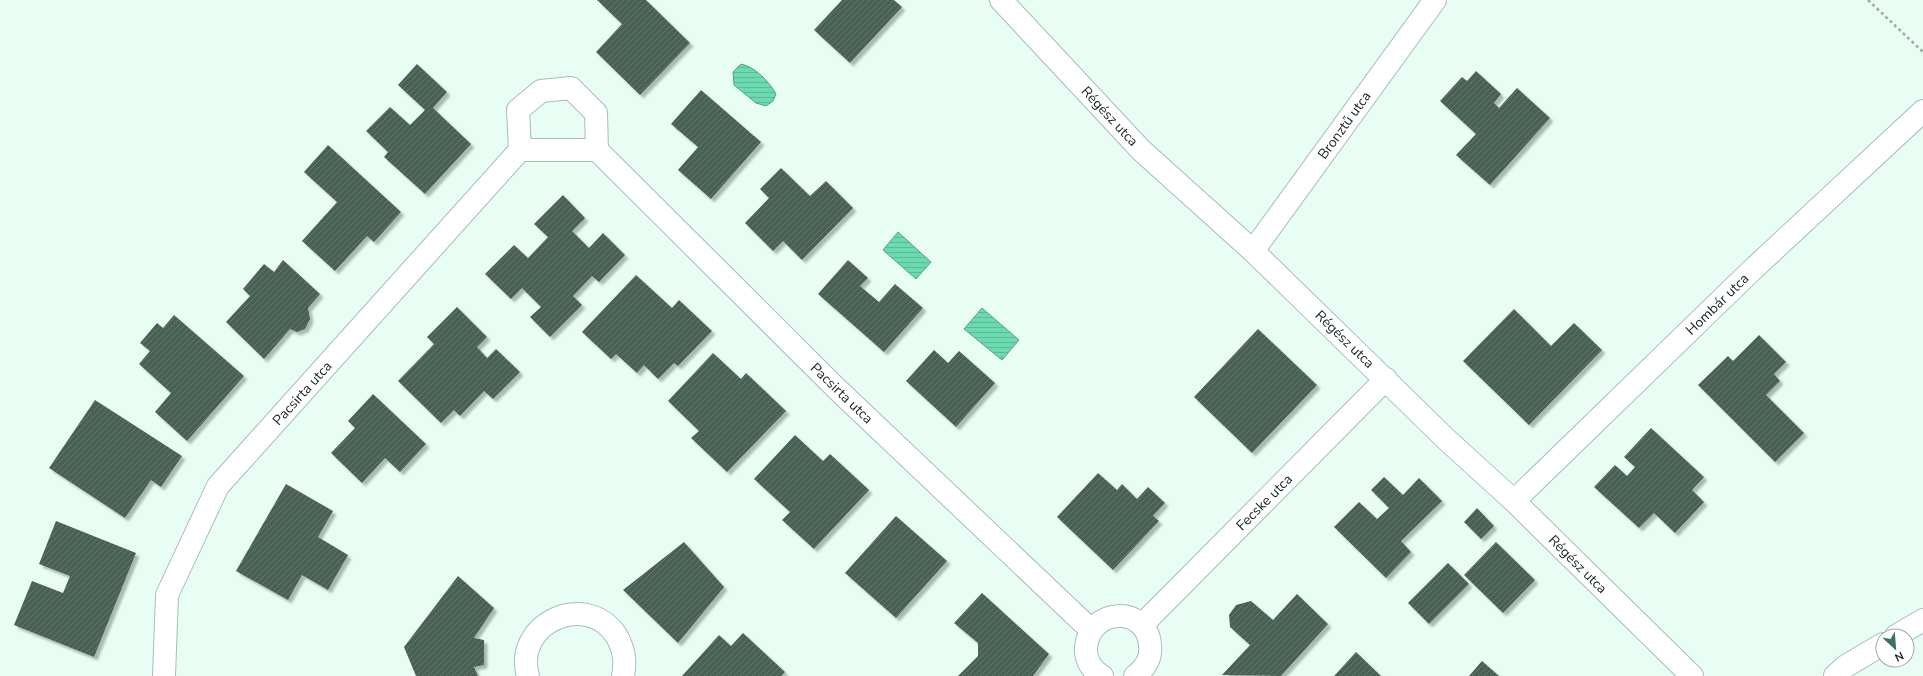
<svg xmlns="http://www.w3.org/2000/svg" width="1923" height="676" viewBox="0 0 1923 676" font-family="'Nunito Sans',sans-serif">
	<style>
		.water { fill: url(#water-rules); stroke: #53a384 }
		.building { fill: url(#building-hatch); filter: url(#shadow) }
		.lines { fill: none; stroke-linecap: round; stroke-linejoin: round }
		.street-casing { stroke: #a5bfb3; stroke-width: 24 }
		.path { stroke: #9aaca4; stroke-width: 2.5; stroke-dasharray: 3 3; stroke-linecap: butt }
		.street { stroke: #fff; stroke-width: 22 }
		.labels { text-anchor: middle; stroke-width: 4; stroke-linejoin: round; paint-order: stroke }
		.street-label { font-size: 14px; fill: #1a2420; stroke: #fff }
	</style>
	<defs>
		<pattern id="water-rules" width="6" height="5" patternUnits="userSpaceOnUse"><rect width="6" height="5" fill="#6bdaaf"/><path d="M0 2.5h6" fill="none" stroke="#5cbb96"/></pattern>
		<pattern id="building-hatch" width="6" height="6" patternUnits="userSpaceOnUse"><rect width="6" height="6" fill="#496156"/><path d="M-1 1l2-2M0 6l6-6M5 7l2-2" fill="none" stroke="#657870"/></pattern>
		<filter id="shadow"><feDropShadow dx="3.5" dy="3.5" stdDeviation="1" flood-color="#0004"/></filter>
	</defs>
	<rect width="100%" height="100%" fill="#e8fef4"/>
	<path class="water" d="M741,64C755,67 769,81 776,94L773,101L766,106L756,103L734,85L733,72Z
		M898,232L931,262L916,279L883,250Z
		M982,308L1019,340L1002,360L964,329Z"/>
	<path class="building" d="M597,0H646L690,43L640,95L596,52L622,24Z
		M842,0H894L902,7L850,63L814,30Z
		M417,64L447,92L433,108L471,144L425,194L384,157L388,152L366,131L390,107L410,125L425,110L398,85Z
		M1476,71L1501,94L1494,103L1499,108L1517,88L1550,118L1490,185L1456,155L1476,134L1440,101L1462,77L1467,81Z
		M701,90L761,142L711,199L678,170L698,147L671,124Z
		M328,145L401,212L374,242L367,236L335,271L302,241L337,202L304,172Z
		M781,168L810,196L826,181L853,208L802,260L783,241L773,251L745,223L769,198L760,189Z
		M563,195L585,218L572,231L589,248L603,233L625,255L599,282L592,276L573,296L582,305L550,337L530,317L541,307L522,288L511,299L485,274L514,245L528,258L548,237L534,224Z
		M283,260L320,294L308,308L310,319L305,329L297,332L290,329L264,359L226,322L250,296L243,289L264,264L274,272Z
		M848,260L868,278L860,286L879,302L895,284L923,308L884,352L818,294Z
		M636,275L672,308L679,300L712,331L678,366L674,363L658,379L644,365L637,373L616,354L611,359L582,332Z
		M457,307L487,337L477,347L487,358L496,349L520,372L493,399L484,391L460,416L454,410L441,423L398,381L434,344L427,337Z
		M1514,309L1551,346L1574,323L1602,350L1529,425L1463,361Z
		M174,315L244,376L187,441L155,412L171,393L139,364L150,351L140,343L157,323L163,328Z
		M1258,329L1317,385L1252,453L1194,397Z
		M1759,335L1786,362L1774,374L1780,381L1766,395L1804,433L1775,462L1698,385L1728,356L1733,361Z
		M934,350L948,363L959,351L995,383L956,427L906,381Z
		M713,353L741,379L746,373L786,411L727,472L691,438L699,431L668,401Z
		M373,394L426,444L400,472L385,458L362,483L331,453L355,428L348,421Z
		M95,400L182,456L161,487L151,480L125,518L49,468Z
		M1651,428L1704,477L1692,490L1704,502L1675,533L1654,513L1639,528L1594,487L1615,465L1627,476L1635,467L1624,457Z
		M795,435L823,461L830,454L869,490L814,549L782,520L790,512L754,479Z
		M1098,473L1117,490L1122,484L1137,499L1148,487L1165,503L1153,516L1159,521L1113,570L1057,517Z
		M1384,477L1403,495L1419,478L1442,501L1401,541L1411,552L1386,578L1334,527L1359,502L1377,519L1389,508L1371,490Z
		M286,484L333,511L318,537L348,555L328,590L302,575L288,600L236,571Z
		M1477,508L1494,526L1481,539L1464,522Z
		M896,516L947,561L896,618L845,573Z
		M56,521L136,553L94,657L14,625L32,581L63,593L70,576L39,564Z
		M684,542L724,587L678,643L623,590Z
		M1496,542L1535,580L1503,613L1464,575Z
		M1448,563L1469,584L1429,624L1408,603Z
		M458,576L494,608L474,638L484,640V665L474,667L478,676H416L404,647Z
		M982,593L1049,654L1033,676H958L978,656V643L954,623Z
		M1297,594L1328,624L1281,676L1222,675L1250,645L1230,627L1229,615L1236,605L1251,601L1273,620Z
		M743,633L785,672L781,676H682L719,635L731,646Z
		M1356,652L1381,676H1334Z
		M1482,661L1499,676H1469Z"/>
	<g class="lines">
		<g class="street-casing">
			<path id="street" d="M1001,0L1141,150L1253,251L1447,440L1514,501L1692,676
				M520,150L518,110L541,91L571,88L596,113L597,150L837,389L1091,630
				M1253,251L1435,0
				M1514,501L1751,271L1923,111
				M1142,625L1386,379
				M1896,636L1923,620
				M164,676L167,595L218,486L520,150H597
				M528,676C513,624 585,590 616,635C624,649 626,660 623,676
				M1102,676C1092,671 1085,659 1086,648C1089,607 1147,605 1150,645C1152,659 1145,668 1135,676
				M1835,676L1846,666L1883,644"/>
		</g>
		<path class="path" d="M1868,0L1923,52"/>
		<use href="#street" class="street"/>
	</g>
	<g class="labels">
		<g class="street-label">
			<text transform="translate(1110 116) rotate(47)" y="5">Régész utca</text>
			<text transform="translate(1344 125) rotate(-54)" y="5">Bronztű utca</text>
			<text transform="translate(1717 304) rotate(-44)" y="5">Hombár utca</text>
			<text transform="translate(1345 339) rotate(44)" y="5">Régész utca</text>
			<text transform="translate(302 393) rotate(-48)" y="5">Pacsirta utca</text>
			<text transform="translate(842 393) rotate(44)" y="5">Pacsirta utca</text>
			<text transform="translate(1264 502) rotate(-45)" y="5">Fecske utca</text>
			<text transform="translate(1578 564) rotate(45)" y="5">Régész utca</text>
		</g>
	</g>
	<g transform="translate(1895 648) rotate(154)"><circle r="19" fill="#ffffff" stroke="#a3a7a6"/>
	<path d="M0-3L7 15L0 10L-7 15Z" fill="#3a745c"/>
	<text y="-6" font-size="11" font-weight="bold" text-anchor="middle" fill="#1a2420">N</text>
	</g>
</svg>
